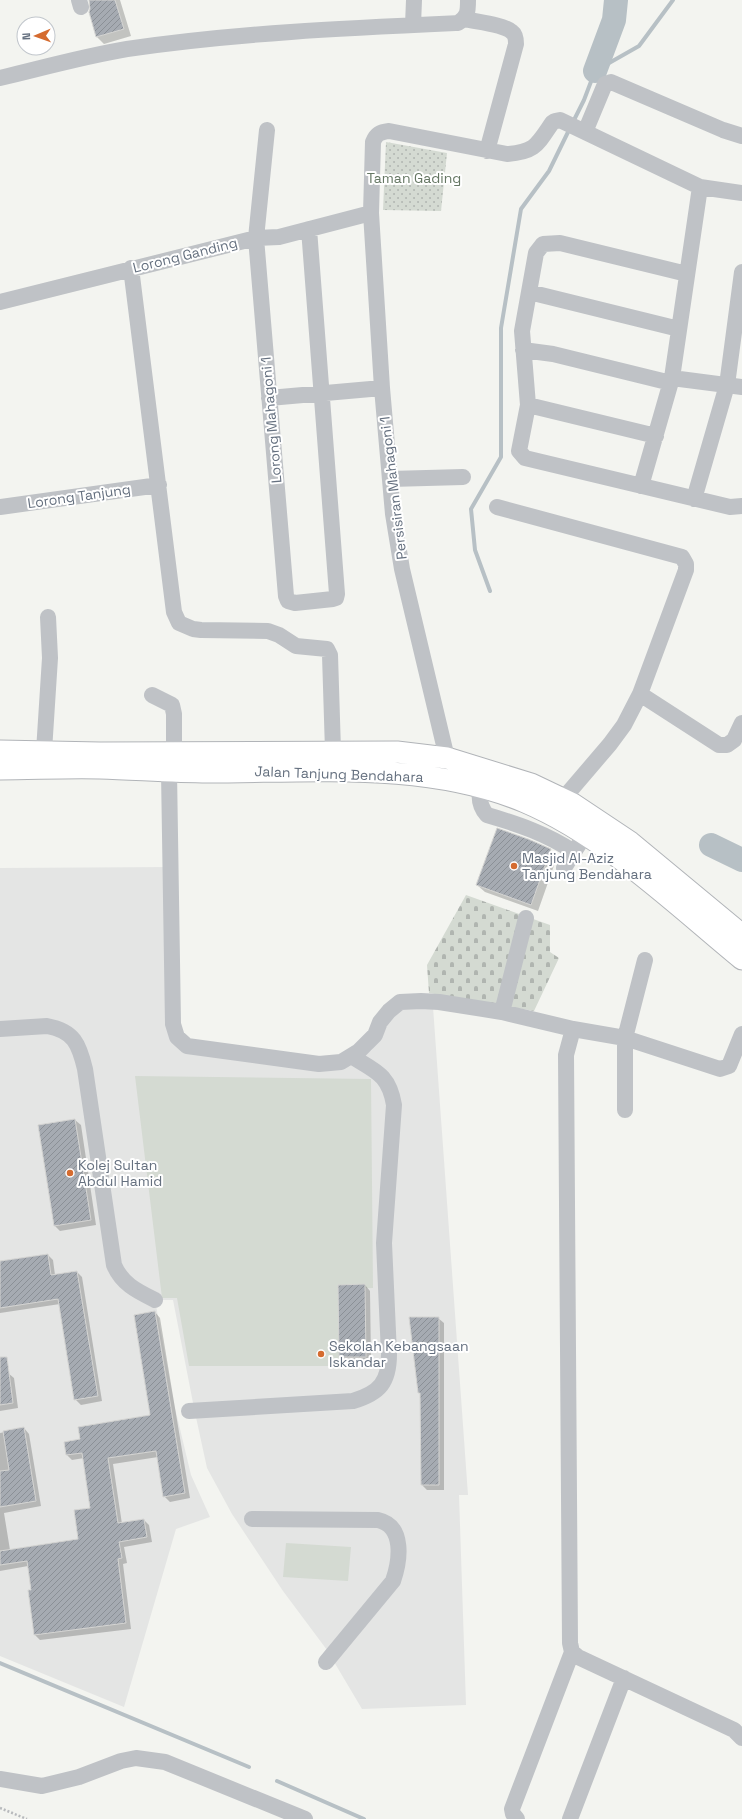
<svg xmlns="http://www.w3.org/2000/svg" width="742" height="1819" viewBox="0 0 742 1819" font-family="'Space Grotesk',sans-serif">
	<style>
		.built { fill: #e4e5e4 }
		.green { fill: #d4dad2 }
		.cemetery { fill: url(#cemetery-stones) }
		.park { fill: url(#park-dots) }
		.shadow { fill: #0003 }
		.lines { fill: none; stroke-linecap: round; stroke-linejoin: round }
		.stream { stroke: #b7c0c5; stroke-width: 4 }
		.river { stroke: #b7c0c5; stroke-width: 24 }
		.building { fill: url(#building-hatch); stroke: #d5d5d3 }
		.major-casing { stroke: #b1b4b8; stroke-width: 23 }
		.path { stroke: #b7b9bc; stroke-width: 2.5; stroke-dasharray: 2 2; stroke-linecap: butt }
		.minor { stroke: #bfc2c6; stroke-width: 16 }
		.major { stroke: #fff; stroke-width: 21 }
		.poi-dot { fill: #d56b2f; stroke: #fff; stroke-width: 1.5 }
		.labels { text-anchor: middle; stroke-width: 4; stroke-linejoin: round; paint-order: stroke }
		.park-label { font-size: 14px; fill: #657763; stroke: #fff }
		.street-label { font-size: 14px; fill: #65707f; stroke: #fff }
		.poi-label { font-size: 14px; fill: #65707f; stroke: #fff; text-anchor: start }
	</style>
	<defs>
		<pattern id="cemetery-stones" width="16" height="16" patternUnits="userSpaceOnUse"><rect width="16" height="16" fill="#d4dad2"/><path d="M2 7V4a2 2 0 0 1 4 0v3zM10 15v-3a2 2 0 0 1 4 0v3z" fill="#b0b5b0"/></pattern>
		<pattern id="park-dots" width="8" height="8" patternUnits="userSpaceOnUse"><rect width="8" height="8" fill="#d4dad2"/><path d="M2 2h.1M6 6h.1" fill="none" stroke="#b0b5b0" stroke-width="1.8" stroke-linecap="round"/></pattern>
		<pattern id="building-hatch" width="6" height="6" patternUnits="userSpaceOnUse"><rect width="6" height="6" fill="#a6abb2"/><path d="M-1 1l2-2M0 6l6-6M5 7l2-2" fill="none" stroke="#8b9096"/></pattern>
	</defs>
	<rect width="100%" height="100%" fill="#f3f4f0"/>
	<path class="built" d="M173,867L181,1051L358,1059L372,1050L377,1036L401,1005L433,1007L468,1495H459L466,1705L362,1709L327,1650L283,1591L232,1514L207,1468L194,1408L173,1300H155L175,1408L191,1475L210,1517L176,1529L124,1707L0,1656V868Z"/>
	<path class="green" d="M135,1076L371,1079L373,1288L338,1289L341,1366H189L177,1298H162Z
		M286,1543L351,1547L348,1581L283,1577Z"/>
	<path class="cemetery" d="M466,895L550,925V952L559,958L534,1011L429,993L427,965Z"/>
	<path class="park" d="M386,142L447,153L441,211L383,210Z"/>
	<path class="shadow" d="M90,0H120L131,36L104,44L97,37L90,12L91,5Z
		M550,850L557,857L538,911L485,892L477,885Z
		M75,1120L81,1125L96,1225L60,1231L55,1226Z
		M48,1255L53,1260L55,1275L77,1272L82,1277L102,1401L81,1405L75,1399L60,1304L0,1313V1262Z
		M365,1285L370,1291L371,1362H345L340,1356Z
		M155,1312L160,1318L190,1498L170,1502L164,1496L158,1457L113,1464L122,1524L144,1520L149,1525L152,1542L124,1547L127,1563L123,1564L131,1629L40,1640L35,1635L32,1591L28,1566L0,1571V1433L24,1428L29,1434L41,1506L4,1513L10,1550L80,1539L91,1508L84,1458L72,1460L67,1455L81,1440L151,1416Z
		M438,1318L444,1323V1490H427L422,1485L421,1394L419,1392Z
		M8,1373L14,1378L18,1408L0,1411V1374Z"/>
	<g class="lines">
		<path class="stream" d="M573,122L584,100L595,71L639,46L673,0
			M490,591L475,550L471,509L501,457V328L521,209L549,171L570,128
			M0,1663L249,1767
			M277,1781L364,1819"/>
		<path class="river" d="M595,71L614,20L616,0
			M711,845L742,860"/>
	</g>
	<path class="building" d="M89,0H115L124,29L96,37L89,12L90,9Z
		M497,828L528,839L551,849L531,905L476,885Z
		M75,1119L91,1220L54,1226L38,1125Z
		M48,1254L51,1275L77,1271L98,1396L74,1400L58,1299L0,1308V1261Z
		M365,1284L366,1357H339L338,1285Z
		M155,1311L185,1493L163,1497L156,1451L108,1458L118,1523L144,1519L147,1537L119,1542L122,1558L118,1559L126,1623L34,1635L28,1590H31L27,1561L0,1565V1551L78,1539L74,1510L90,1508L82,1453L66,1455L64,1442L80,1439L78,1427L150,1415L134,1315Z
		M409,1317H439V1485H421L420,1393H418Z
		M0,1357H7L13,1403L0,1405Z
		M24,1427L36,1501L0,1507V1471L9,1470L3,1431Z"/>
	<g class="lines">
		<g class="major-casing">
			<path id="major" d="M0,751L100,753L397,752L447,758L531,784L573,804L630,842L742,935
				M0,769C33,769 67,767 100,768C136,769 172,772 208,772C313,772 427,761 525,802C605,836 675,904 742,959"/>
		</g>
		<path class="path" d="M0,1808L27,1819"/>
		<path class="minor" d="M79,0L81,7
			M464,19C476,22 503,24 512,32C516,35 516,40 516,44L487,151
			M413,25L414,0
			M0,78C42,68 85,56 127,49C236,33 348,28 458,23C468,17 468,11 468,0
			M267,130L256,238L286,596L288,601L295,603L333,599L336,598L337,594L309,229
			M585,132L605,84L611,82L723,130L742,136
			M131,268L174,612L179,623L193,629L201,630L268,631L279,635L296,646L327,649L330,655L333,751
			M687,274L560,243L543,244L536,253L522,331L528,405L519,451L525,458L730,507L742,506
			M529,292L679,329
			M0,302L256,238L279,237L371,213
			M523,350L553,354L671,383
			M672,378L742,387
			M269,398L382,388
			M528,405L656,436
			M390,479L463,477
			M641,486L672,378L700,187
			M694,499L727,385L742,272
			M0,507L159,485
			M497,507L682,557L686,564V570L640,694L624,725L610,744L563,799
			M640,694L719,745H727L734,740L742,723
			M152,695L172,705L174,714V752
			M44,751L50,658L48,617
			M447,758L402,569L393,514L382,388L371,213L373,142C376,134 380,132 389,131L507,154C535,152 537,145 552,123L555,121L560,120L700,187L742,193
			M169,772L173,1024L177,1037L187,1046L319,1064L341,1062L359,1051L375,1035L380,1022L389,1011L400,1002L421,1001L439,1002L502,1012L573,1029L625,1038L720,1069L729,1066L742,1034
			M481,787C478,798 480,807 487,815C518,824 547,834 574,852L585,835
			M564,868L574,852
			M502,1012L526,918
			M0,1029L47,1026C74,1031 79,1044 85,1069L114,1265C122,1284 137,1291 155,1300
			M625,1110V1038L645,960
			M189,1411L353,1401C380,1393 389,1382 389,1354L384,1243L394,1105C389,1074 375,1071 351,1056
			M252,1519L378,1520C405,1526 400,1561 393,1581L326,1662
			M572,1652L578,1657L734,1730L742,1738
			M0,1779L42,1786L79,1777L121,1761L136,1758L165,1762L305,1819
			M517,1819L513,1814L512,1809L572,1652L570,1643L566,1055L573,1029
			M570,1819L624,1678"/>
		<use href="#major" class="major"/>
	</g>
	<g class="poi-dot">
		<circle cx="514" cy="866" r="4"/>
		<circle cx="70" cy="1173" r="4"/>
		<circle cx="321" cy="1354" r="4"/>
	</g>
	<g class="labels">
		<g class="park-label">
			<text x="414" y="183">Taman Gading</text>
		</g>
		<g class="street-label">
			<text transform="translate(185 255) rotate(-14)" y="5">Lorong Ganding</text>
			<text transform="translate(271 420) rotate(-95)" y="5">Lorong Mahagoni 1</text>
			<text transform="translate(393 488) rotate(-97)" y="5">Persisiran Mahagoni 1</text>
			<text transform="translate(79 496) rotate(-8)" y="5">Lorong Tanjung</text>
			<text transform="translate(339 774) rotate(2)" y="5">Jalan Tanjung Bendahara</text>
		</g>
		<g class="poi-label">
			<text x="522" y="863">Masjid Al-Aziz<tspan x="522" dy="16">Tanjung Bendahara</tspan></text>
			<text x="78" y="1170">Kolej Sultan<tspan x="78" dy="16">Abdul Hamid</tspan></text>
			<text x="329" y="1351">Sekolah Kebangsaan<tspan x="329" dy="16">Iskandar</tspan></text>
		</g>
	</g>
	<g transform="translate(36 36) rotate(268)"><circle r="19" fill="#ffffff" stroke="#c1c6cc"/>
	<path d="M0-3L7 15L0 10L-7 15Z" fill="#d56b2f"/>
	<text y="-6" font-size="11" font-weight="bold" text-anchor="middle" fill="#65707f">N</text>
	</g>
</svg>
